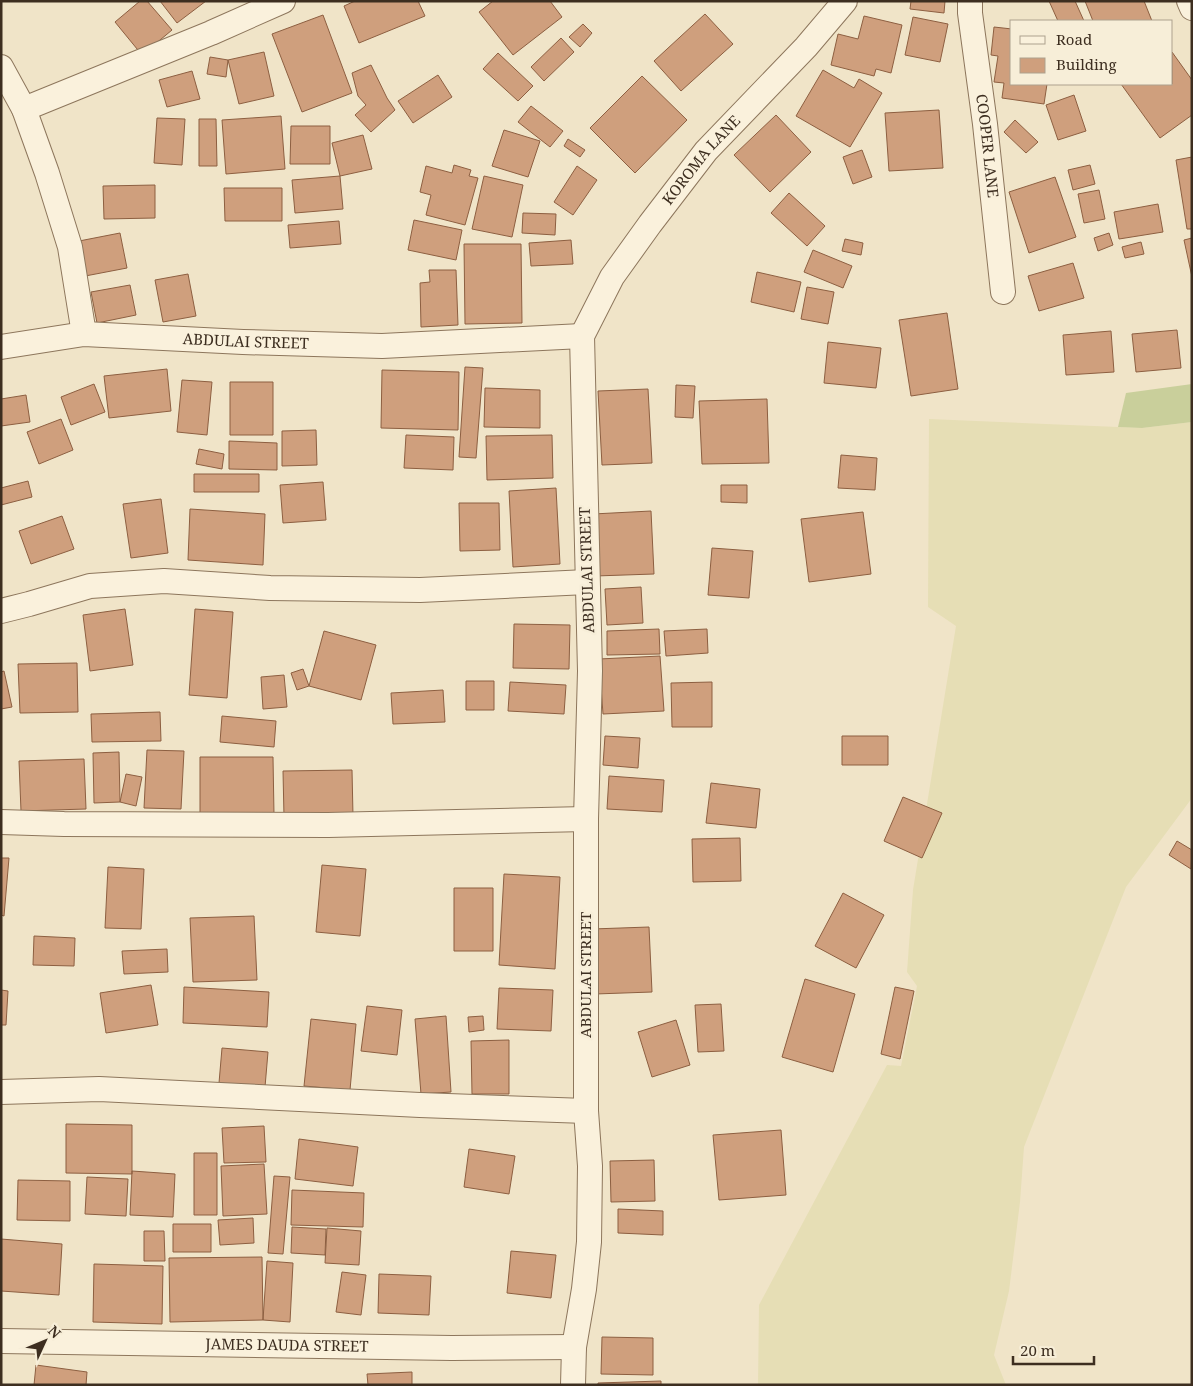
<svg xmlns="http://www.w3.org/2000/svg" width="1193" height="1386" viewBox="0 0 1193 1386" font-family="'Noto Serif',serif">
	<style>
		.farmland { fill: #e6deb5 }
		.green { fill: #c9cf9b }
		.building { fill: #cf9f7d; stroke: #8d5f41 }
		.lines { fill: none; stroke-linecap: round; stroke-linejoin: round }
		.street-casing { stroke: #8d765c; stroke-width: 26 }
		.street { stroke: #faf1dc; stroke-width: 24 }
		.labels { text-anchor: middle; stroke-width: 5; stroke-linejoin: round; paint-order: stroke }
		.street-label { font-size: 15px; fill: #3d2e20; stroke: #f7eed8 }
	</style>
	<rect width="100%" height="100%" fill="#f0e4c8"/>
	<path class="farmland" d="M929,419L1142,428L1192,422V798L1126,887L1024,1147L1020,1202L1009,1291L994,1355L1006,1385H758L759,1305L887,1065L901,1066L917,986L907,972L913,890L956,626L928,607Z"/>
	<path class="green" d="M1192,384V422L1142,428L1118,427L1126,393Z"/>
	<path class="building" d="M140,1H147L172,30L142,55L115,22Z
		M160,1H206L177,23Z
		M355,1H418L425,16L359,43L344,6Z
		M493,1H550L562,17L513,55L479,12Z
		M911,1H945L944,13L910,9Z
		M1049,1H1075L1084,21H1058Z
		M1085,1H1144L1152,21H1093Z
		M705,14L733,44L681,91L654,61Z
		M323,15L352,93L302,112L272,34Z
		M864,16L902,25L891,73L876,69L874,76L831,65L838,34L858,39Z
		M913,17L948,24L940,62L905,55Z
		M583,24L592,33L580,47L569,37Z
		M994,27L1012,29V84H1047L1044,104L1002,98L1004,83L994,82L998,56L991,55Z
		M561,38L574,52L544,81L531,67Z
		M264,52L274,96L239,104L228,60Z
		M1172,52L1192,80V115L1160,138L1121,84H1172Z
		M498,53L533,86L518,101L483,69Z
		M210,57L228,60L226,77L207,74Z
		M371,65L387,98L395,110L371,132L355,115L366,105L358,96L352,73Z
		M823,70L854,88L859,79L882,93L850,147L796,116Z
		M192,71L200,99L167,107L159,80Z
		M438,75L452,97L413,123L398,101Z
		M642,76L687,120L635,173L590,128Z
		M1074,95L1086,131L1058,140L1046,105Z
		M531,106L563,131L550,147L518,122Z
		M939,110L943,168L889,171L885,113Z
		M776,115L811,152L770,192L734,155Z
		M281,116L285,169L226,174L222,120Z
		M157,118L185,119L182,165L154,163Z
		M199,119H216L217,166H199Z
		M1015,120L1038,142L1026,153L1004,132Z
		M291,126H330V164H290Z
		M504,130L540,141L528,177L492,166Z
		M363,135L372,169L340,176L332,143Z
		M568,139L585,150L580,157L564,146Z
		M862,150L872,177L853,184L843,157Z
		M1192,157V229H1187L1176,160Z
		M454,165L471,170L469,176L478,178L465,225L426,215L431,195L420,192L426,166L452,173Z
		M1090,165L1095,184L1073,190L1068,170Z
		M577,166L597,180L573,215L554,202Z
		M340,176L343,209L295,213L292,180Z
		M484,176L523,185L512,237L472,229Z
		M1055,177L1076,237L1029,253L1009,192Z
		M155,185V218L104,219L103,186Z
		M224,188H282V221H225Z
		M1099,190L1105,219L1084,223L1078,194Z
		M789,193L825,226L807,246L771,213Z
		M1158,204L1163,232L1119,239L1114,212Z
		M523,213L556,214L555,235L522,233Z
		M414,220L462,230L456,260L408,250Z
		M339,221L341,244L290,248L288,225Z
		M120,233L127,268L80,277L74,242Z
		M1109,233L1113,245L1098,251L1094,238Z
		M1192,238V277L1184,240Z
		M845,239L863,243L861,255L842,251Z
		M571,240L573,264L531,266L529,243Z
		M1141,242L1144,254L1125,258L1122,247Z
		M464,244H521L522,323L465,324Z
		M813,250L852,266L843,288L804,272Z
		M1073,263L1084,298L1039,311L1028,276Z
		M429,270H456L458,325L421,327L420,283L430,282Z
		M757,272L801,282L794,312L751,302Z
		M188,274L196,316L163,322L155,280Z
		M130,285L136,315L97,323L91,292Z
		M807,287L834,292L828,324L801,319Z
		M947,313L958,389L911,396L899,320Z
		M1177,330L1181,368L1136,372L1132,334Z
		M1111,331L1114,372L1066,375L1063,335Z
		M828,342L881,348L876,388L824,383Z
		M465,367L483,368L476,458L459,457Z
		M167,369L171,411L109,418L104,376Z
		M382,370L459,372L458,430L381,428Z
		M182,380L212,382L207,435L177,432Z
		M230,382H273V435H230Z
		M94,384L105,412L71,425L61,397Z
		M676,385L695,386L693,418L675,417Z
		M485,388L540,390V428L484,427Z
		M648,389L652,463L602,465L598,391Z
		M26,395L30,422L1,426V399Z
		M767,399L769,463L702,464L699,401Z
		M61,419L73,450L39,464L27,432Z
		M316,430L317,465L282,466V431Z
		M406,435L454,437L453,470L404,468Z
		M552,435L553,478L487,480L486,436Z
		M229,441L277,443V470L229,469Z
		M199,449L224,454L222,469L196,464Z
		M841,455L877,458L875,490L838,488Z
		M194,474H259V492H194Z
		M28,481L32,497L1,505V488Z
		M323,482L326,520L283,523L280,485Z
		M721,485H747V503L721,502Z
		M556,488L560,564L513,567L509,491Z
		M161,499L168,553L131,558L123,504Z
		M459,503H499L500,550L460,551Z
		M190,509L265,514L263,565L188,560Z
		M651,511L654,574L595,576L593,514Z
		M863,512L871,574L809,582L801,519Z
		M62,516L74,549L31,564L19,531Z
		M712,548L753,551L749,598L708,595Z
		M641,587L643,623L607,625L605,589Z
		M125,609L133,665L90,671L83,615Z
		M195,609L233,612L227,698L189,695Z
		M514,624L570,625L569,669L513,668Z
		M659,629L660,654L607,655V631Z
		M707,629L708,653L666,656L664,631Z
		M324,631L376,645L361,700L309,686Z
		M660,656L664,711L603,714L599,659Z
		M77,663L78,712L20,713L18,664Z
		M303,669L309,686L297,690L291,673Z
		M4,671L12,707L1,709V672Z
		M284,675L287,707L263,709L261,677Z
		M466,681H494V710H466Z
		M510,682L566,685L564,714L508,711Z
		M712,682V727H672L671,683Z
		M443,690L445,722L393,724L391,693Z
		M160,712L161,741L92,742L91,714Z
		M222,716L276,721L274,747L220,742Z
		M605,736L640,738L638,768L603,765Z
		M842,736H888V765H842Z
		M147,750L184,751L181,809L144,808Z
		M119,752L120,802L94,803L93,753Z
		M200,757H273L274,815H200Z
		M84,759L86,809L21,811L19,761Z
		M352,770L353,816L284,817L283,771Z
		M126,774L142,777L136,806L120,802Z
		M609,776L664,780L662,812L607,809Z
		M711,783L760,789L756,828L706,823Z
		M903,797L942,813L922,858L884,841Z
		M740,838L741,881L693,882L692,839Z
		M1177,841L1192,850L1191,869L1169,855Z
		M1,858H9L4,916L1,915Z
		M322,865L366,869L360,936L316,932Z
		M108,867L144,869L141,929L105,928Z
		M504,874L560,877L555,969L499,965Z
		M454,888H493V951H454Z
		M843,893L884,915L856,968L815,946Z
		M254,916L257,980L193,982L190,918Z
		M649,927L652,992L595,994L592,929Z
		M34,936L75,938L74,966L33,965Z
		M167,949L168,972L124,974L122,951Z
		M805,979L855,994L833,1072L782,1057Z
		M151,985L158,1025L106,1033L100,993Z
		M184,987L269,992L267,1027L183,1023Z
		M895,987L914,991L900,1059L881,1054Z
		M499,988L553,990L551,1031L497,1029Z
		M1,990L8,991L6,1025H1Z
		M721,1004L724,1051L698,1052L695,1005Z
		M367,1006L402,1010L397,1055L361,1051Z
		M446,1016L451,1092L421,1094L415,1019Z
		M483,1016L484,1030L469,1032L468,1017Z
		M311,1019L356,1024L350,1090L304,1086Z
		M676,1020L690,1065L652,1077L638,1032Z
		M509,1040V1094H472L471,1041Z
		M222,1048L268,1052L265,1087L219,1083Z
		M66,1124L132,1125V1174L66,1173Z
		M264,1126L266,1162L224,1163L222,1128Z
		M781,1130L786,1195L719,1200L713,1135Z
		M299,1139L358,1147L353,1186L295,1179Z
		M469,1149L515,1156L509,1194L464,1187Z
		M194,1153H217V1215H194Z
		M654,1160L655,1201L611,1202L610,1161Z
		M264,1164L267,1214L223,1216L221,1166Z
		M132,1171L175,1174L173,1217L130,1215Z
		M274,1176L290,1177L283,1254L268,1253Z
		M87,1177L128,1179L126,1216L85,1214Z
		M18,1180L70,1181V1221L17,1220Z
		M292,1190L364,1193L363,1227L291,1225Z
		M618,1209L663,1211V1235L618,1233Z
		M253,1218L254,1243L220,1245L218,1220Z
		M173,1224H211V1252H173Z
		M292,1227L326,1229L325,1255L291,1253Z
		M327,1228L361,1231L359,1265L325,1263Z
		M144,1231H164L165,1261H144Z
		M1,1239L62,1244L59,1295L1,1291Z
		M511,1251L556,1255L551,1298L507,1293Z
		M262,1257L263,1320L170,1322L169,1258Z
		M267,1261L293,1263L290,1322L263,1320Z
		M94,1264L163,1266L162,1324L93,1322Z
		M342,1272L366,1275L361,1315L336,1312Z
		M379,1274L431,1276L429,1315L378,1313Z
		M602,1337L653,1338V1375L601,1374Z
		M36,1365L87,1372L86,1385H34Z
		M412,1372V1385H368L367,1374Z
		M661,1381V1385H598V1383Z"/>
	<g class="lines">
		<g class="street-casing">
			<g id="street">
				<path id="s1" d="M970,1V13L985,124L1003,292"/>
				<path d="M1189,1L1192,8"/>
				<path d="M1,67L24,109L47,173L70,247L84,334"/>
				<path d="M24,109L211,33L283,1"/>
				<path id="s2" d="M1,347L84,334L243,342L382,346L582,336"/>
				<path d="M1,611L29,604L90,586L164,581L270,588L420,590L587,582"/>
				<path d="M1,822L64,824L328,825L586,819"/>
				<path d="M1,1092L99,1089L420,1105L586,1111"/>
				<path id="s3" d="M1,1341L452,1348L574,1347"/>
				<path id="s4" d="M573,1385L574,1347L584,1289L589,1242L590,1166L586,1111V819L590,671L582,336L612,277L650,224L706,151L806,47L845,1"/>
			</g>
		</g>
		<use href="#street" class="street"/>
	</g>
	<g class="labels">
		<g class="street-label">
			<text dy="5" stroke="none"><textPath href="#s1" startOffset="146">COOPER LANE</textPath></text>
			<text dy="5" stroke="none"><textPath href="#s4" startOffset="1264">KOROMA LANE</textPath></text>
			<text dy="5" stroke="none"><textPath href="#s2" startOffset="246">ABDULAI STREET</textPath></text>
			<text transform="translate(587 570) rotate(-92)" y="5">ABDULAI STREET</text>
			<text transform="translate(586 975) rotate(-90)" y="5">ABDULAI STREET</text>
			<text dy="5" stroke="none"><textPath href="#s3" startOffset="286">JAMES DAUDA STREET</textPath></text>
		</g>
	</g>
	<rect width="1193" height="1386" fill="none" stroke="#3d2e20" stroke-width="5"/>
	<rect x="1010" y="20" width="162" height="65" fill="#f7eed8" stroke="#ada18e"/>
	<rect x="1020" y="36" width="25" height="8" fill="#faf1dc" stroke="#ada18e"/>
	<text x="1056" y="45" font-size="15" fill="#3d2e20">Road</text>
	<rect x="1020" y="58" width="25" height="15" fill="#cf9f7d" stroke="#ada18e"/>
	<text x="1056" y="70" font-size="15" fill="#3d2e20">Building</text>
	<g transform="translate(45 1341) rotate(46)" stroke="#f7eed8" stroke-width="4" paint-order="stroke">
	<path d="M0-4L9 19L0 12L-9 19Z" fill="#3d2e20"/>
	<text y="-8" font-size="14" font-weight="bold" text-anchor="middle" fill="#3d2e20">N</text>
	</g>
	<path d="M1013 1356v8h81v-8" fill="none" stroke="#3d2e20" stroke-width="2.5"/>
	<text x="1020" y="1356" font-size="15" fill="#3d2e20" stroke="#f7eed8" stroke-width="4" paint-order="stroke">20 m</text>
</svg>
